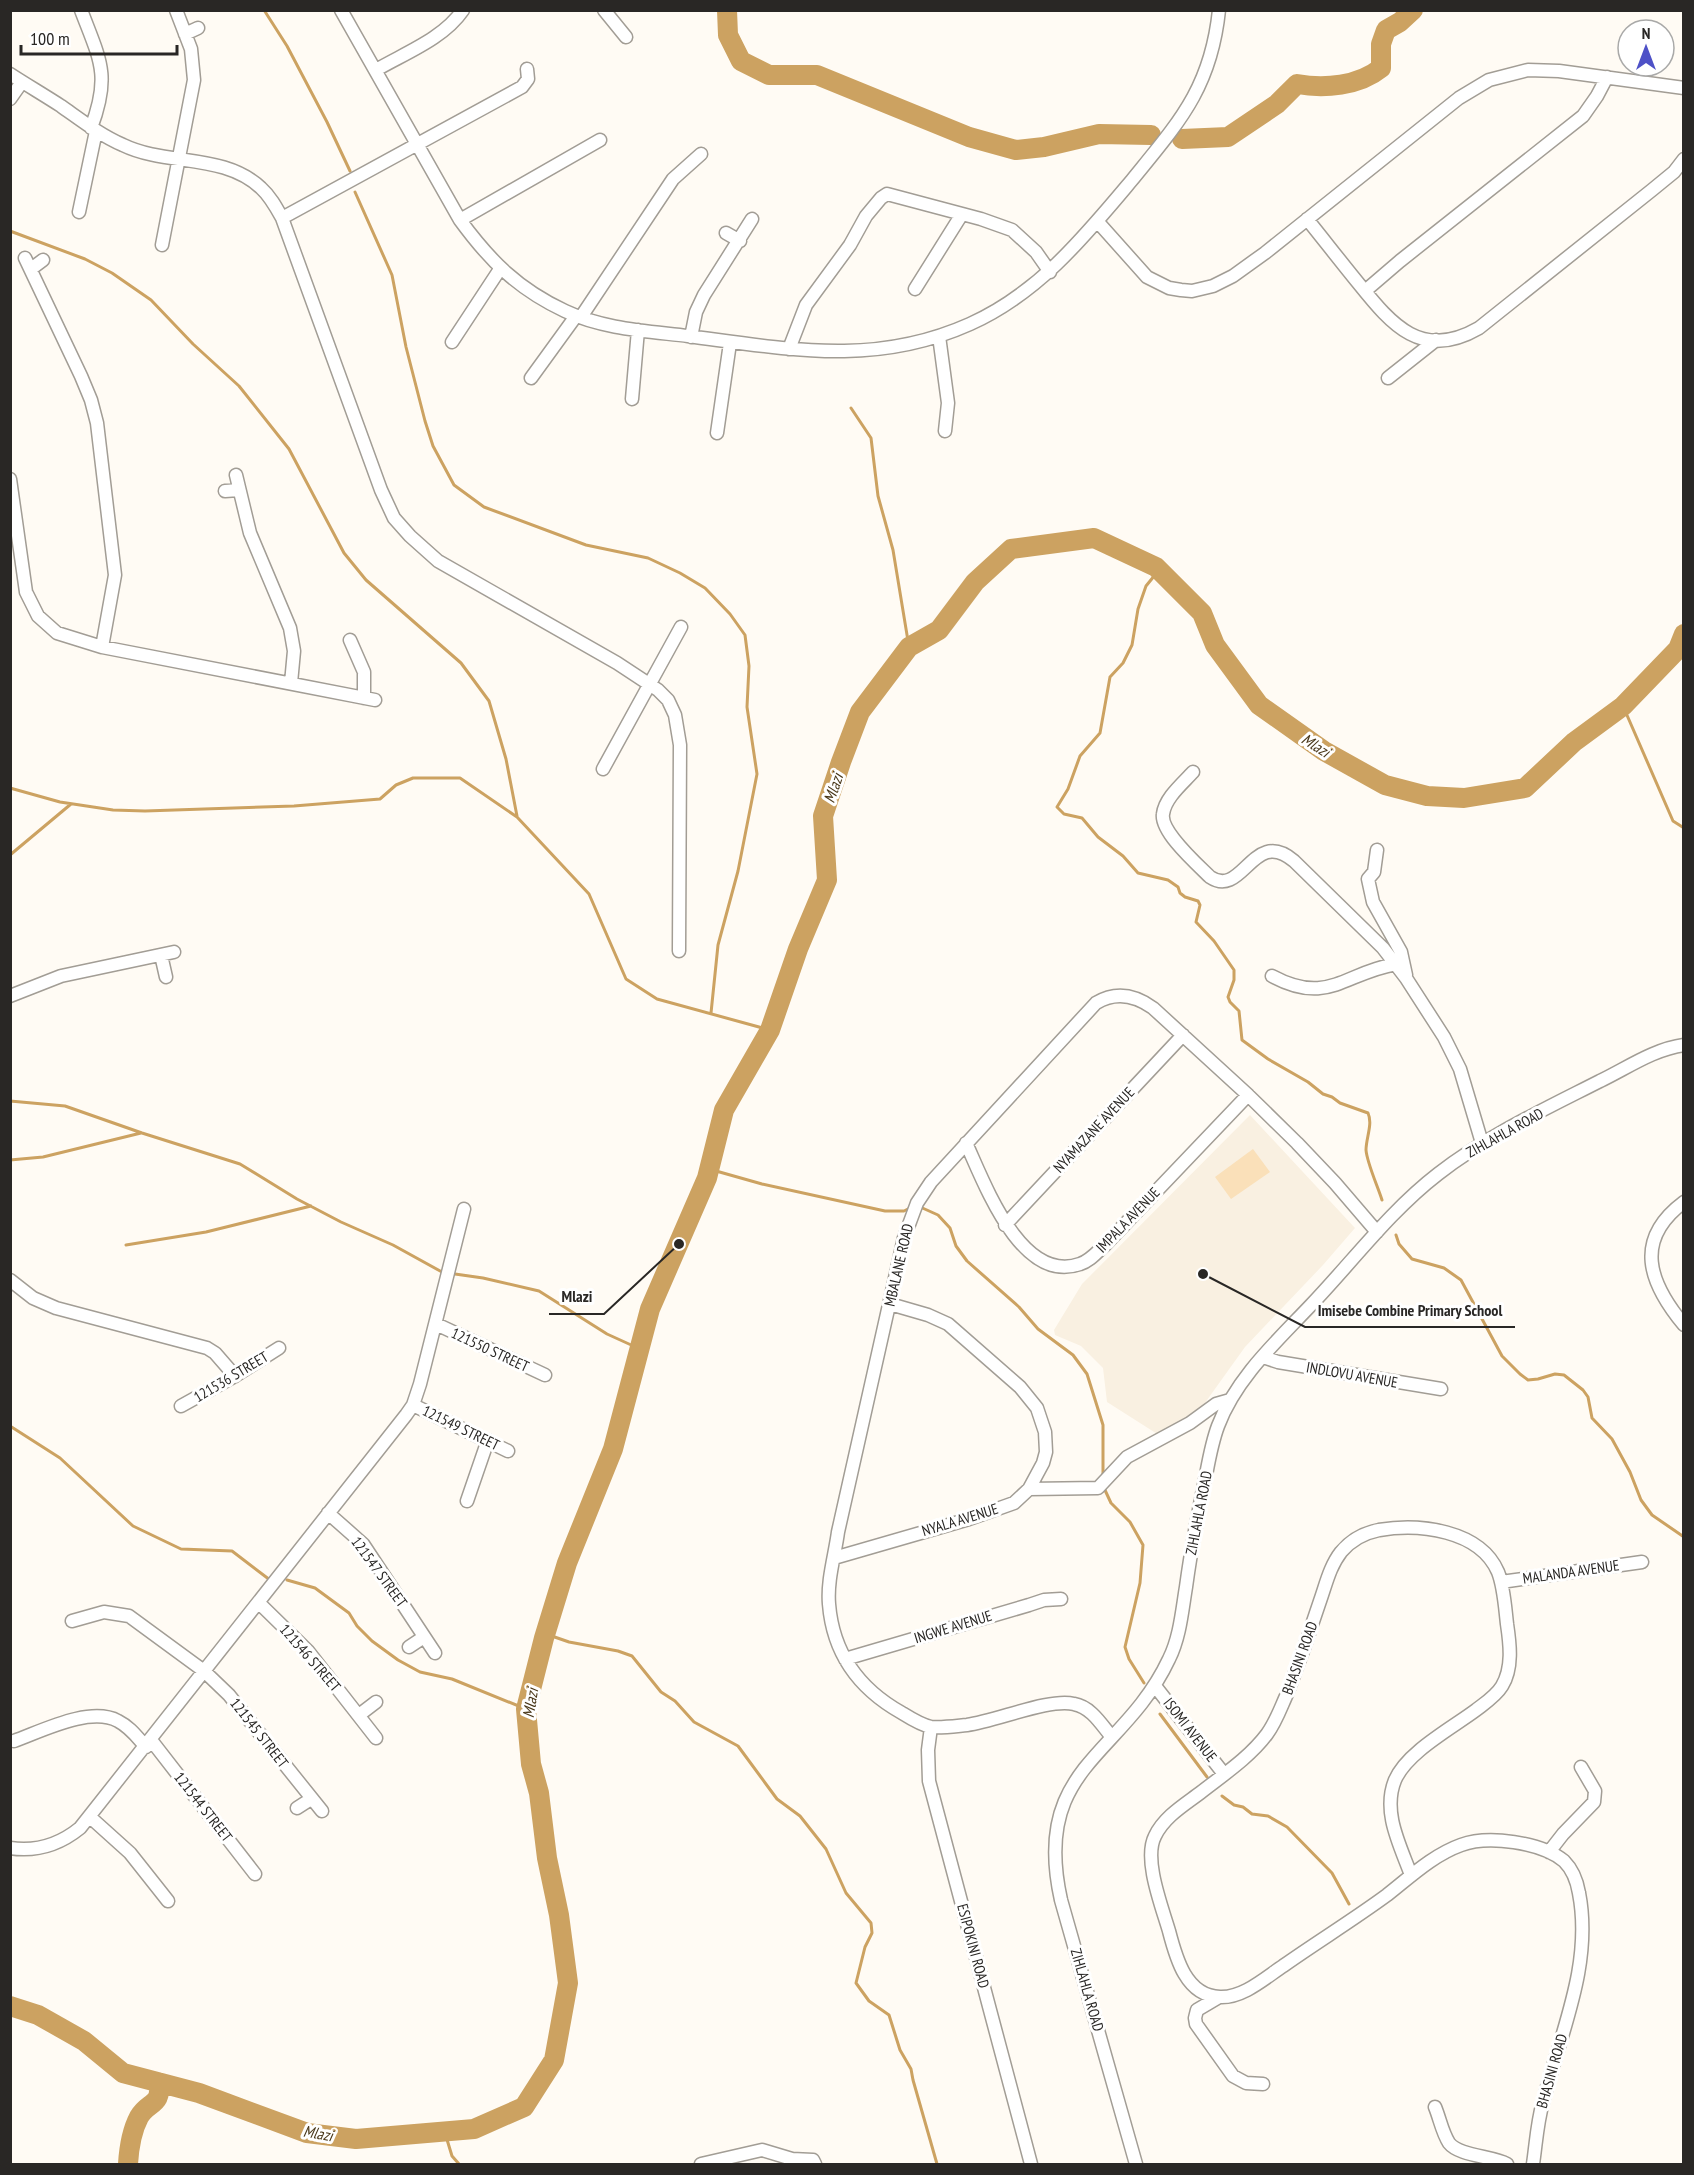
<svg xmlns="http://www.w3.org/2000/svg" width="1694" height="2175" viewBox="0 0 1694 2175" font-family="'PT Sans Narrow',sans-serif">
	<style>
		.built { fill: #f9f0e1 }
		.green { fill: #fae0b9 }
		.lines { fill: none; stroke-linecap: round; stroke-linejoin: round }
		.stream { stroke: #cca261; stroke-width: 3 }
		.river { stroke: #cca261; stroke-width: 20 }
		.street-casing { stroke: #a29d95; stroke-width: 15 }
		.street { stroke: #fff; stroke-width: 12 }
		.labels { text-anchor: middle; stroke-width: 6; stroke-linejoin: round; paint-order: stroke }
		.street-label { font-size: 15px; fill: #292725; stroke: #fff }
		.water-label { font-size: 16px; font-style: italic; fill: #493719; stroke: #fff }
		.leader { fill: none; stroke: #292725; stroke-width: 2 }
		.callout-dot { fill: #292725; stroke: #fff; stroke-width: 2 }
		.callout-label { font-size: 16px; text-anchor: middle; font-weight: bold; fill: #292725; stroke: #fff; stroke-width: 6; stroke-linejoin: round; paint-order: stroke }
	</style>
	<rect width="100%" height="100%" fill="#fffbf4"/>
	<path class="built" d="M1250,1115L1355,1228L1323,1265L1245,1347L1192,1421L1162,1437L1107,1402L1103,1368L1081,1346L1055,1335L1054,1330L1082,1284Z"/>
	<path class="green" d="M1253,1149L1270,1172L1231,1199L1215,1177Z"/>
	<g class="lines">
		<path class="stream" d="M264,10L287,46L327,122L350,171
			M355,192L392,275L406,347L425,421L433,446L454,485L484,507L586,545L648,558L680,573L705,588L730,614L745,635L749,666L747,707L757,774L738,871L718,945L711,1013
			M10,231L85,259L112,273L151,300L193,344L239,386L289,449L344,553L366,580L461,663L489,701L506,759L517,816
			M851,408L871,438L878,496L893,550L909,647
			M1159,570L1146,586L1138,609L1132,645L1123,663L1110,677L1100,733L1080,756L1068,789L1057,807L1064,814L1082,818L1098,837L1123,856L1138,873L1168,880L1178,887L1180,893L1185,897L1198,901L1200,905L1196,922L1214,941L1234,970V980L1228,997L1230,1002L1239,1011L1242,1040L1268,1059L1308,1082L1323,1094L1332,1097L1340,1103L1368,1113C1373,1124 1366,1138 1366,1150C1367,1163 1378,1187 1382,1200
			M1623,706L1673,821L1684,828
			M10,788L60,802L113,810L145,811L294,806L380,799L396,785L413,778H460L517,817L589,894L626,979L657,999L770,1030
			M10,855L71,804
			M10,1101L65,1106L142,1133L240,1164L297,1199L341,1222L393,1245L442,1272
			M10,1160L43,1157L141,1133
			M709,1169L762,1184L885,1211H904L912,1207
			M918,1206L938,1215L950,1228L956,1246L967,1261L1019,1307L1038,1329L1073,1355L1087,1374L1103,1425V1478
			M1396,1235L1399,1244L1412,1259L1444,1268L1461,1280L1502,1356L1520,1374L1528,1380L1538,1379L1555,1374L1564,1375L1583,1390L1588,1397L1592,1418L1612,1439L1630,1472L1641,1500L1652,1515L1684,1537
			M126,1245L206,1232L311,1206
			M455,1274L483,1278L539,1291L607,1334L640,1349
			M10,1426L60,1458L133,1526L181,1549L232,1551L270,1580
			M1104,1488L1111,1503L1130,1522L1143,1545L1140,1583L1125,1647L1129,1659L1144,1683
			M287,1580L315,1588L349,1613L357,1626L372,1641L398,1660L420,1672L452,1679L526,1709
			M546,1634L569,1642L618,1651L632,1656L661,1692L675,1701L694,1722L738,1746L777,1799L800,1816L826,1849L846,1893L871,1923L872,1933L865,1947L856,1983L869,2001L889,2015L900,2050L911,2069L913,2080L937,2164
			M1160,1714L1207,1777
			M1222,1796L1234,1805L1243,1807L1252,1814L1268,1816L1287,1827L1332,1873L1349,1904
			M445,2133L452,2156L459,2164"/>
		<path class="river" d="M727,10L728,35L741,61L769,75H817L969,137L1016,150L1044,147L1099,134L1151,135
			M1182,139L1228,137L1277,104L1297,84C1324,89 1359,86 1381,68V44L1386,30L1400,22L1413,10
			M10,2006L38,2015L84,2041L123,2073L199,2093L307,2133L356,2139L474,2129L524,2107L554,2060L568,1983L559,1915L547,1858L539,1793L531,1764L526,1709L544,1638L567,1563L613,1449L650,1309L707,1178L724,1110L770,1030L798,949L827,880L823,816L841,762L860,712L909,647L939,630L975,582L1011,549L1094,538L1156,567L1202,613L1215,645L1259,705L1324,751L1385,785L1427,796L1464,798L1525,788L1574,742L1623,706L1678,649L1684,634
			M128,2164C129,2148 131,2132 139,2117C148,2101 163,2106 158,2082"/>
		<g class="street-casing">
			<path id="street" d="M81,10C100,60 111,75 91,128
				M341,10L460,220C490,261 518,289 565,311C603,329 647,331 688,336C788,349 874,367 970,324C1039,293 1085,236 1132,180C1179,122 1211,88 1219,10
				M604,10L626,37
				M185,34L198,28
				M376,70C405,53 443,39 463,10
				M10,74C27,85 44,95 61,106C81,120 100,135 123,145C166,166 224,153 261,188C270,196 276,207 282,218L381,490L394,518L410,536L438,561L617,663L658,690L668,700L675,715L680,745L679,951
				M10,99L22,82
				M79,212L96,131
				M282,218L522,87L528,79L527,69
				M1307,219C1324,240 1341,262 1359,284C1392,325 1422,361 1479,328L1652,190L1674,172L1684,159
				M460,220L600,140
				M1097,221L1147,277L1169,288L1181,290L1192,291L1213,286L1233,276L1265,253L1459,98L1489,80L1528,70L1559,71L1684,88
				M726,233L740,241
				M162,245L194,80L191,49L176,10
				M25,258L81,376L91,400L97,423L115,575L102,647
				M31,269L43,260
				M915,289L962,214
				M1365,291L1400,261L1583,116L1597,96L1607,77
				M581,317L673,179L701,154
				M939,336L948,403L945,431
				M691,337L696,312L704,295L752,219
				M452,342L500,269
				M789,349L806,305L850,245L866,216L881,198L887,194L981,219L1012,230L1036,252L1050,272
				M531,378L576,316
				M1388,378L1436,340
				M632,399L638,330
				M717,433L730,343
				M236,475L250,533L290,628L294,651L291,683
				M10,479L26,592L38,616L57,633L102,647L375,700
				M225,491L239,490
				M350,640L364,672V698
				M603,769L681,627
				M1193,772C1182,784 1165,798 1163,814C1160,832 1198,865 1210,877C1243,899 1253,826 1294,861L1383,948L1406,978L1444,1037L1460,1069L1482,1143
				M1377,850L1374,872L1368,879L1373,902L1401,952L1406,975
				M161,955L166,977
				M1272,976C1328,1006 1344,973 1396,964
				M10,996L61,976L174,952
				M966,1143C984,1182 1021,1285 1080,1264C1090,1261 1097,1252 1105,1245L1248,1095
				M1684,1202C1633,1240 1649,1283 1684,1325
				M1005,1225L1183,1035
				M10,1280L33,1298L56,1308L207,1348L215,1353L235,1376
				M436,1324L545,1375
				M1263,1357L1278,1362L1441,1389
				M413,1405L508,1451
				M181,1406L235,1376L279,1348
				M1029,1489L1098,1488L1127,1457L1190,1423L1216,1404L1230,1400
				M467,1501L488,1440
				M328,1513L363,1544L435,1653
				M834,1558L969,1519L1014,1503L1029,1489L1043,1463L1046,1452L1045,1432L1037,1408L1020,1387L948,1324L928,1315L890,1304
				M1501,1582L1642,1562
				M259,1603L308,1651L376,1738
				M72,1621L104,1612L129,1616L204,1671L229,1695L322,1811
				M409,1647L424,1637
				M845,1659L1029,1605L1044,1600L1061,1599
				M1155,1686L1224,1774
				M359,1715L376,1702
				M931,1727L928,1750L929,1781L1031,2164
				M1111,1736C1101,1724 1091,1707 1074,1704C1049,1698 997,1721 967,1725C956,1726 942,1728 931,1727C921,1725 910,1718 902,1713C859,1689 833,1654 829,1604C827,1580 835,1555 838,1532L904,1238L917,1203L931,1182L1096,1003C1116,991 1135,995 1153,1008L1248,1095L1297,1143L1335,1183L1377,1232
				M151,1740L255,1874
				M14,1741C42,1731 90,1706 118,1721C130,1727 137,1737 146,1747
				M297,1808L311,1799
				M90,1817L130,1853L168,1901
				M10,1848C36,1852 59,1845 80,1828L406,1415L413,1405L420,1384L464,1209
				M1549,1852L1563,1834L1594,1802L1595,1791L1581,1767
				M1411,1875C1400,1845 1382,1812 1395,1780C1407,1752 1452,1728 1476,1710C1485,1703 1496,1696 1502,1686C1513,1668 1510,1644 1507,1624C1505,1607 1504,1587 1498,1572C1480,1530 1419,1523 1379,1530C1364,1533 1351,1540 1341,1552C1330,1566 1326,1584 1320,1601C1310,1632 1299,1663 1287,1694C1281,1707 1276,1722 1267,1734C1250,1757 1223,1775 1200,1793C1184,1805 1164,1817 1155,1836C1143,1859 1162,1907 1169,1931C1176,1958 1186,1996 1220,1997C1243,1998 1265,1978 1283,1966C1317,1942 1353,1920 1387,1895C1410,1877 1433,1855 1461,1845C1488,1835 1541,1842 1564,1861C1573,1870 1577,1881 1579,1893C1593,1965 1560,2034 1543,2102C1537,2123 1536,2144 1533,2164
				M1219,1997L1197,2010L1195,2018L1196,2024L1233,2076L1246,2083L1263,2084
				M1435,2107C1440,2119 1442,2132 1449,2143C1459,2156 1492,2156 1507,2164
				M701,2164L762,2150L792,2159L813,2160L815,2164
				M1136,2164L1061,1900C1031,1766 1123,1757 1169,1659C1180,1637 1182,1611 1186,1587C1191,1550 1198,1513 1206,1475C1209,1459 1212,1442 1218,1426C1236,1378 1277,1341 1311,1305C1353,1261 1390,1211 1438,1174C1487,1136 1545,1109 1600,1081C1627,1068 1654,1049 1684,1045"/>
		</g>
		<use href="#street" class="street"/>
	</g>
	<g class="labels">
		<g class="street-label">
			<text transform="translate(1094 1130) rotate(-47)" y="5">NYAMAZANE AVENUE</text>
			<text transform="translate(1505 1133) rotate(-29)" y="5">ZIHLAHLA ROAD</text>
			<text transform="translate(1128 1220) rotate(-46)" y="5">IMPALA AVENUE</text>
			<text transform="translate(899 1265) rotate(-77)" y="5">MBALANE ROAD</text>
			<text transform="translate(490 1350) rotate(25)" y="5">121550 STREET</text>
			<text transform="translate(1352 1375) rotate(10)" y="5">INDLOVU AVENUE</text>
			<text transform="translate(231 1377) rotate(-31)" y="5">121536 STREET</text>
			<text transform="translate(461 1428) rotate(26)" y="5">121549 STREET</text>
			<text transform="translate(1199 1513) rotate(-79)" y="5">ZIHLAHLA ROAD</text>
			<text transform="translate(960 1520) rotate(-17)" y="5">NYALA AVENUE</text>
			<text transform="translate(379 1572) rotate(54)" y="5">121547 STREET</text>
			<text transform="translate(1571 1572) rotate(-8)" y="5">MALANDA AVENUE</text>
			<text transform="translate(953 1627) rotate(-17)" y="5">INGWE AVENUE</text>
			<text transform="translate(310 1658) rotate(49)" y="5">121546 STREET</text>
			<text transform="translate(1300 1658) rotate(-70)" y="5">BHASINI ROAD</text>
			<text transform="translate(1190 1730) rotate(52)" y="5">ISOMI AVENUE</text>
			<text transform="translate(259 1733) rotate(52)" y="5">121545 STREET</text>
			<text transform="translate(203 1807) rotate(52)" y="5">121544 STREET</text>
			<text transform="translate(973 1946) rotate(75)" y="5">ESIPOKINI ROAD</text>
			<text transform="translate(1087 1990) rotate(74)" y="5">ZIHLAHLA ROAD</text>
			<text transform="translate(1552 2071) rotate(-74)" y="5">BHASINI ROAD</text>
		</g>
		<g class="water-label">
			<text transform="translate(1316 745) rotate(33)" y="6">Mlazi</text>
			<text transform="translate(833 788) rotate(-71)" y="6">Mlazi</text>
			<text transform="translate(530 1703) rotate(-81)" y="6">Mlazi</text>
			<text transform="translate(318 2133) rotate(10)" y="6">Mlazi</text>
		</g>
	</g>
	<path class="leader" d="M679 1244L604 1314H549M1203 1274L1305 1327H1515"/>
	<g class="callout-dot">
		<circle cx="679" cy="1244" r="6"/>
		<circle cx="1203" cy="1274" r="6"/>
	</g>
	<g class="callout-label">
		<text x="577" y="1302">Mlazi</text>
		<text x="1410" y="1316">Imisebe Combine Primary School</text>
	</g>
	<rect width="1694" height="2175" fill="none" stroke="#292725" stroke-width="24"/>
	<g transform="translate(1646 48)"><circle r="28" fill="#ffffff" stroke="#a9a9a8" stroke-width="1.5"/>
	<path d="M0-4.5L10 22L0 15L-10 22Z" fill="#4e51c7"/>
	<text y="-9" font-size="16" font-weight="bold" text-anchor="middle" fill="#292725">N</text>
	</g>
	<path d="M21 45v9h156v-9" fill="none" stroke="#292725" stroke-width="3"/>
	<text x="30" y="45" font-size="18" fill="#292725" stroke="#ffffff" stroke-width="4.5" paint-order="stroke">100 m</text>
</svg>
